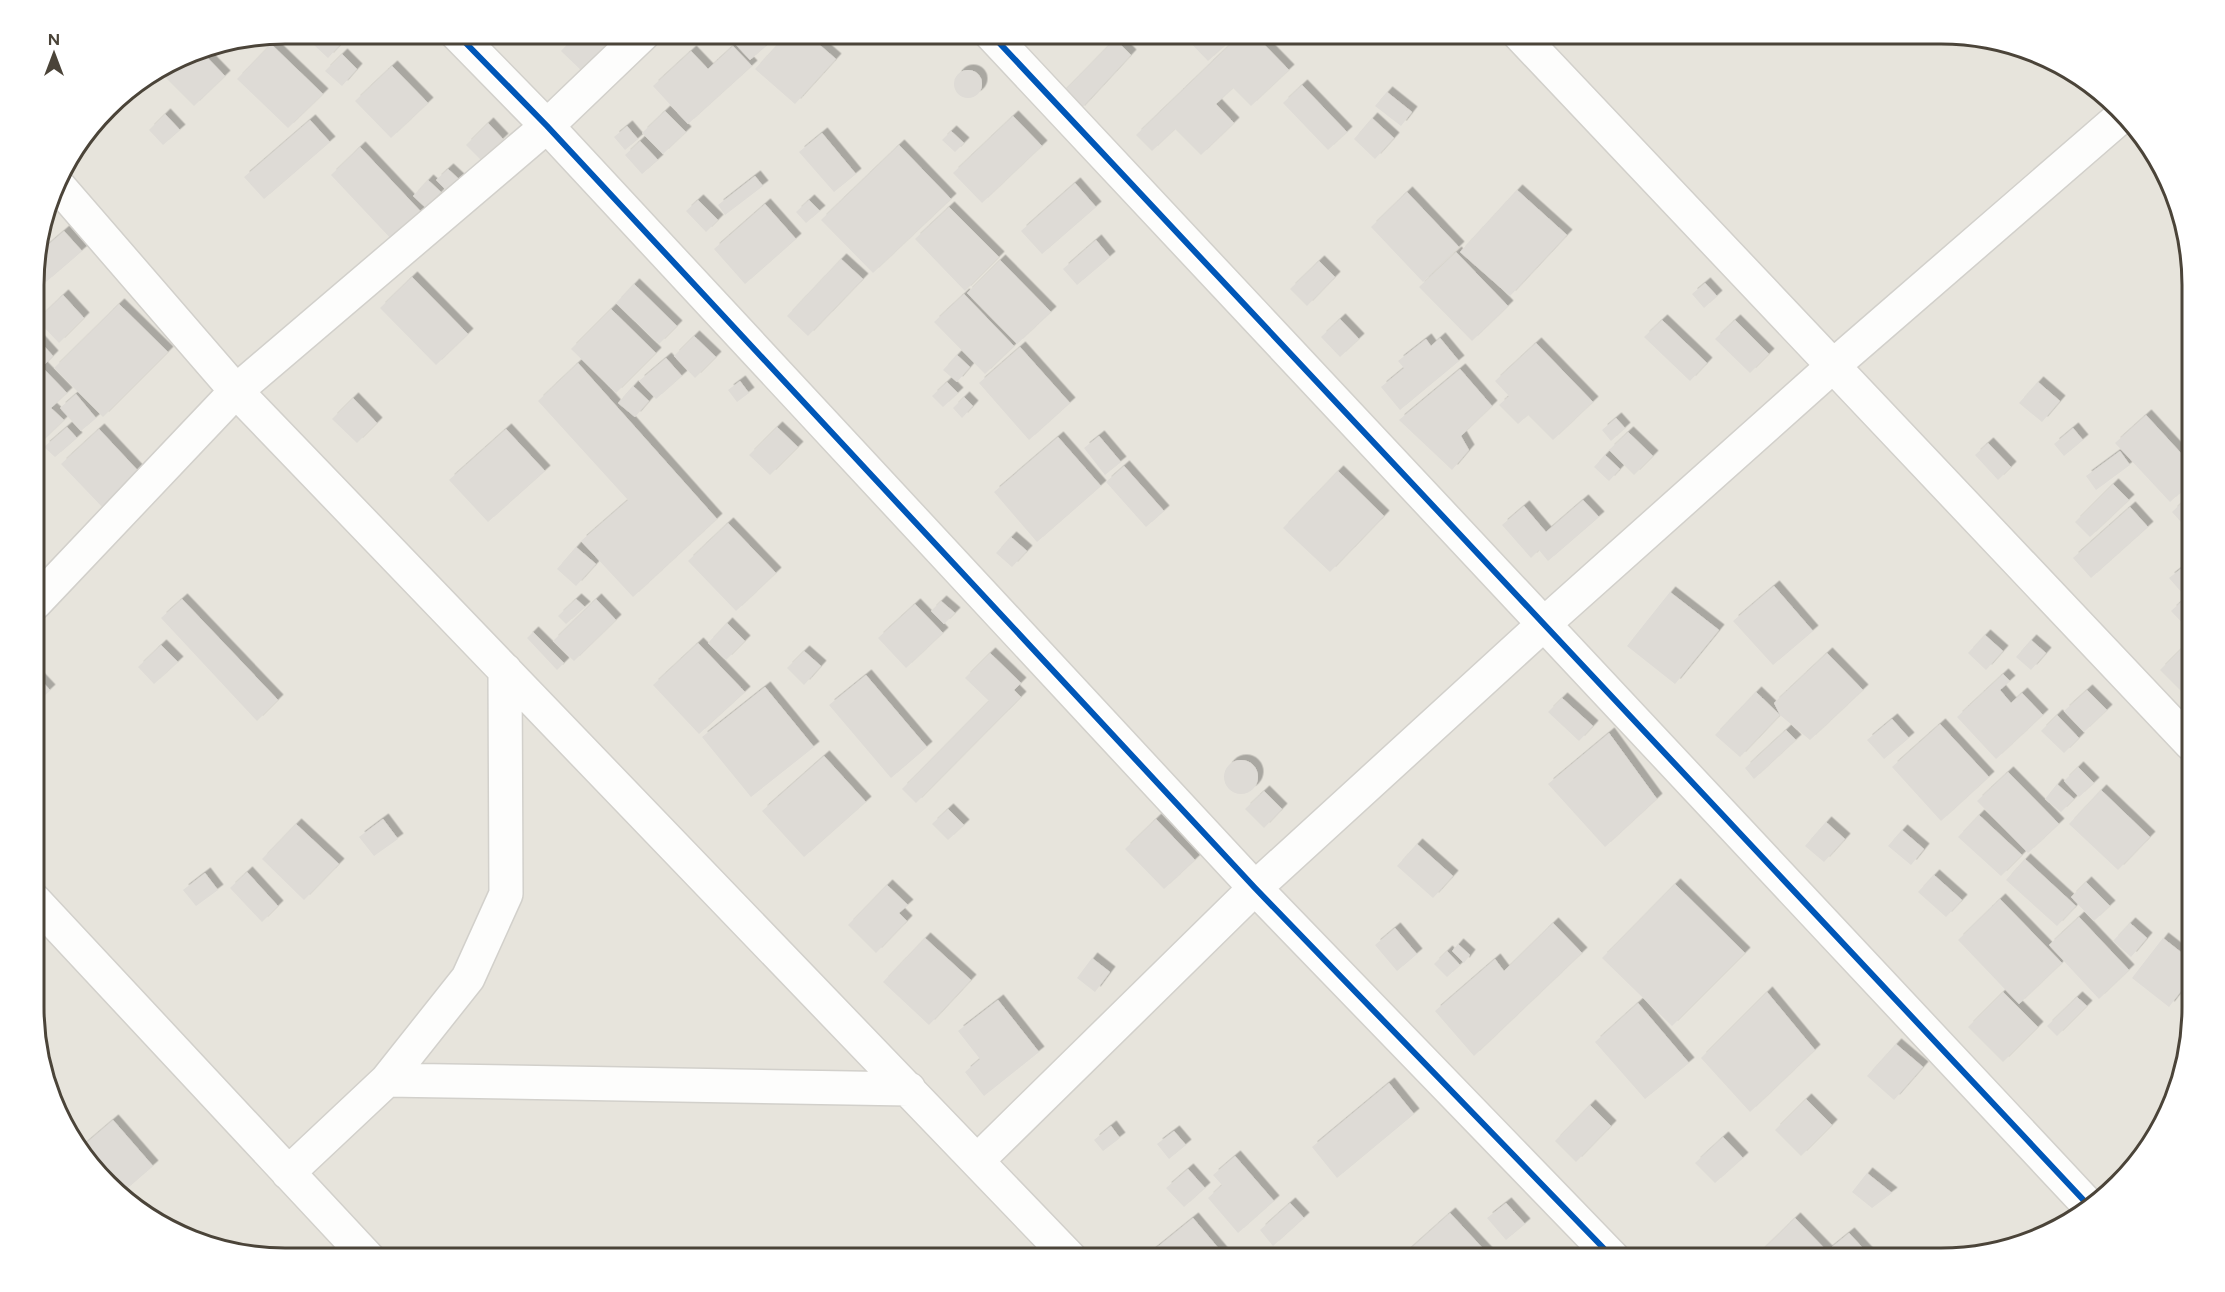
<svg xmlns="http://www.w3.org/2000/svg" width="2225" height="1292" viewBox="0 0 2225 1292" font-family="Figtree,sans-serif">
	<style>
		.residential { fill: #e7e4dc }
		.building { fill: #dedbd6; filter: url(#shadow) }
		.lines { fill: none; stroke-linecap: round; stroke-linejoin: round }
		.minor-casing { stroke: #d2d0cb; stroke-width: 36 }
		.minor { stroke: #fdfdfc; stroke-width: 33 }
		.cycleway-casing { stroke: #fff; stroke-width: 10 }
		.cycleway { stroke: #0057b8; stroke-width: 6 }
		.rim { fill: none; stroke: #4b4439; stroke-width: 3 }
	</style>
	<defs>
		<filter id="shadow"><feDropShadow dx="5.5" dy="-5.5" stdDeviation="0" flood-color="#0004"/></filter>
	</defs>
	<rect width="100%" height="100%" fill="#f4f2ee"/>
	<path class="residential" d="M285,33H1941L2006,42L2067,67L2118,106L2158,158L2191,268V1024L2158,1134L2118,1186L2067,1225L1957,1258L284,1259L219,1250L158,1225L75,1147L35,1040V252L59,173L118,96L189,52Z"/>
	<path class="building" d="M301,33H351L328,58Z
		M578,33H603L612,41L584,73L561,51Z
		M687,33H711L698,45Z
		M725,33H754L766,46L750,60Z
		M764,33H780L773,41Z
		M788,33H806L836,59L795,104L755,69Z
		M1181,33H1238L1208,61Z
		M1242,33H1253L1289,70L1251,106L1233,88L1216,104L1234,123L1201,155L1175,129L1152,151L1136,135Z
		M1115,39L1131,55L1079,111L1061,94Z
		M271,44L323,94L288,128L237,79Z
		M733,46L752,66L688,124L653,86L691,51L708,69Z
		M200,50L225,76L194,106L159,71L189,52Z
		M342,54L357,69L342,86L325,71Z
		M392,66L428,103L391,138L355,101Z
		M954 84a14 14 0 1 1 28 0a14 14 0 1 1-28 0Z
		M1302,85L1347,132L1328,150L1283,103Z
		M1387,92L1412,112L1401,126L1375,106Z
		M665,111L686,132L663,154L642,133Z
		M165,114L180,130L163,145L149,130Z
		M1013,116L1042,146L982,203L953,173Z
		M1372,118L1394,138L1375,159L1354,139Z
		M310,120L330,142L264,199L244,177Z
		M488,123L503,139L481,160L466,145Z
		M627,126L638,139L625,150L614,137Z
		M951,131L964,143L955,152L942,140Z
		M822,133L856,174L834,192L799,152Z
		M640,141L658,160L642,174L625,155Z
		M899,145L951,199L873,273L821,220Z
		M360,147L424,215L394,242L331,175Z
		M448,169L461,181L449,193L436,180Z
		M755,176L763,186L725,215L718,205Z
		M428,180L441,192L426,208L413,196Z
		M1075,183L1096,207L1042,254L1021,231Z
		M1517,190L1567,235L1510,296L1460,252Z
		M1407,192L1459,247L1423,282L1371,227Z
		M698,200L718,220L706,232L686,211Z
		M809,200L820,211L806,223L796,212Z
		M765,204L796,239L745,284L714,249Z
		M949,207L999,257L965,291L915,239Z
		M64,231L82,251L46,282L35,270V256Z
		M1096,240L1110,257L1077,285L1063,269Z
		M1456,252L1508,306L1472,341L1419,287Z
		M841,259L863,279L808,336L787,316Z
		M1000,260L1051,312L1017,344L967,293Z
		M1319,261L1335,277L1307,306L1290,289Z
		M412,277L468,334L436,365L380,308Z
		M1705,283L1717,296L1704,308L1692,294Z
		M634,284L677,326L659,344L616,303Z
		M964,294L1014,346L985,374L934,322Z
		M63,295L84,318L59,343L37,320Z
		M119,304L168,352L103,417L54,368Z
		M611,309L656,353L616,393L571,349Z
		M1340,319L1359,339L1340,357L1321,337Z
		M1662,320L1707,363L1690,381L1644,337Z
		M1735,320L1769,354L1750,373L1715,339Z
		M35,336L53,356L42,367L67,393L51,408L64,420L35,448Z
		M694,336L716,357L695,378L674,356Z
		M1440,338L1459,361L1400,410L1381,387L1404,368L1398,361L1426,339L1431,346Z
		M1536,343L1593,402L1553,440L1528,415L1518,424L1499,405L1509,396L1495,381Z
		M1020,347L1070,403L1029,440L979,383Z
		M957,355L970,367L957,382L943,370Z
		M666,358L682,376L656,399L639,381Z
		M578,363L717,519L633,597L581,541L628,500L538,401Z
		M1460,369L1492,406L1461,436L1469,450L1452,470L1399,420Z
		M740,381L749,393L737,402L728,390Z
		M947,382L958,393L943,407L932,396Z
		M2038,382L2060,401L2042,422L2019,403Z
		M633,386L649,401L635,417L618,403Z
		M76,394L96,418L81,431L60,408Z
		M964,397L973,406L962,418L953,408Z
		M353,398L377,423L357,443L332,419Z
		M2146,415L2191,464V483L2170,502L2115,443Z
		M1616,418L1625,428L1611,441L1602,430Z
		M67,427L77,438L55,457L44,447Z
		M777,427L798,447L770,475L749,455Z
		M2073,428L2083,440L2064,456L2054,444Z
		M99,429L142,475L105,510L61,464Z
		M506,429L545,471L488,522L449,480Z
		M1628,432L1653,456L1634,475L1609,450Z
		M1099,436L1121,462L1105,475L1084,448Z
		M1058,437L1101,486L1037,542L994,492Z
		M1988,443L2011,467L1998,480L1975,455Z
		M2120,451L2130,465L2096,490L2086,476Z
		M1605,455L1620,469L1609,481L1594,467Z
		M1124,466L1164,511L1146,527L1106,482Z
		M1338,471L1384,516L1330,572L1283,528Z
		M2113,484L2129,500L2090,537L2075,522Z
		M2191,494V533L2172,512Z
		M1583,500L1599,517L1548,561L1539,550L1531,558L1502,525L1524,506L1546,532Z
		M2130,507L2148,527L2091,578L2073,558Z
		M728,523L776,573L736,611L688,561Z
		M1011,537L1027,551L1012,567L996,553Z
		M576,547L596,564L576,586L557,569Z
		M2187,564L2191,569V587L2183,594L2169,578Z
		M1774,586L1813,631L1773,665L1733,621Z
		M1670,592L1719,630L1675,684L1627,646Z
		M2191,593V632L2171,611Z
		M182,599L278,700L257,721L161,618Z
		M576,599L585,607L566,624L558,616Z
		M596,599L616,620L574,661L553,641Z
		M941,601L955,613L944,624L931,611Z
		M915,604L943,633L906,668L878,638Z
		M727,623L745,641L726,660L708,643Z
		M533,632L564,663L557,670L527,638Z
		M1985,635L2003,651L1986,670L1968,653Z
		M2031,640L2046,653L2031,670L2016,657Z
		M698,643L745,692L699,734L653,685Z
		M161,645L178,662L154,684L138,667Z
		M2185,645L2191,651V694L2188,698L2160,670Z
		M804,651L821,666L804,685L787,668Z
		M990,653L1021,683L1014,690L1021,697L916,803L902,789L989,701L965,678Z
		M1827,653L1863,690L1810,740L1780,715L1774,703Z
		M35,674L50,690L35,704Z
		M2003,674L2010,681L2000,690L2011,703L2022,693L2043,715L1996,759L1957,717Z
		M866,675L927,747L891,778L829,705Z
		M765,687L814,747L751,797L702,737Z
		M2087,690L2107,710L2084,732L2064,711Z
		M1756,692L1780,715L1740,757L1715,735Z
		M1562,698L1593,726L1579,741L1548,712Z
		M2057,715L2079,738L2064,753L2041,731Z
		M1892,719L1909,738L1884,759L1867,740Z
		M1940,724L1989,777L1941,821L1892,767Z
		M1786,730L1796,740L1754,779L1745,768Z
		M1609,733L1657,799L1605,847L1548,784Z
		M824,756L866,802L804,857L762,811Z
		M1224 777a17 17 0 1 1 34 0a17 17 0 1 1-34 0Z
		M2078,767L2094,783L2079,797L2064,781Z
		M2008,772L2059,824L2028,853L1977,801Z
		M2057,784L2074,799L2061,812L2045,799Z
		M2101,790L2150,837L2118,870L2069,824Z
		M1264,791L1282,809L1264,828L1245,809Z
		M948,809L964,825L948,840L932,824Z
		M1979,815L2022,855L2001,876L1958,837Z
		M383,819L398,839L374,856L359,837Z
		M1156,819L1195,860L1164,889L1125,849Z
		M1826,822L1845,839L1824,862L1805,846Z
		M296,824L339,864L304,900L262,859Z
		M1902,830L1924,849L1911,865L1888,846Z
		M1417,844L1453,876L1433,898L1397,866Z
		M2025,859L2076,906L2057,926L2006,880Z
		M247,872L278,906L262,922L230,888Z
		M205,873L218,890L196,906L183,890Z
		M1934,875L1962,900L1946,917L1918,892Z
		M2086,882L2110,906L2094,921L2071,897Z
		M1675,884L1745,953L1672,1026L1602,958Z
		M887,885L908,905L899,913L907,921L876,953L848,925Z
		M2000,899L2062,963L2019,1004L1958,940Z
		M2079,917L2129,970L2099,999L2049,945Z
		M1553,923L1582,953L1474,1056L1435,1011L1495,959L1504,971Z
		M2130,923L2147,938L2131,957L2113,941Z
		M1395,928L1417,954L1397,971L1375,945Z
		M925,938L971,980L929,1025L883,982Z
		M2163,938L2191,960V978L2169,1007L2132,978Z
		M1458,944L1470,955L1464,963L1452,951Z
		M1447,951L1460,965L1447,977L1434,964Z
		M1092,958L1110,972L1095,992L1077,978Z
		M1767,992L1815,1050L1750,1112L1701,1058Z
		M2003,992L2038,1027L2003,1062L1968,1027Z
		M2077,997L2087,1006L2057,1036L2047,1026Z
		M998,1000L1039,1052L984,1096L965,1072L980,1059L958,1031Z
		M1638,1003L1689,1063L1645,1099L1595,1042Z
		M1896,1044L1923,1067L1894,1100L1867,1076Z
		M1389,1083L1414,1114L1337,1178L1312,1147Z
		M1806,1099L1832,1125L1801,1156L1775,1130Z
		M1590,1105L1611,1126L1576,1162L1555,1141Z
		M113,1120L153,1166L123,1192L78,1150Z
		M1111,1126L1120,1138L1103,1151L1094,1140Z
		M1174,1131L1186,1145L1169,1159L1157,1144Z
		M1723,1137L1743,1158L1715,1183L1695,1163Z
		M1235,1156L1274,1201L1238,1233L1208,1198L1222,1185L1213,1175Z
		M1188,1169L1205,1188L1184,1207L1166,1188Z
		M1867,1173L1892,1193L1872,1208L1852,1192Z
		M1290,1203L1304,1218L1273,1246L1260,1230Z
		M1506,1203L1525,1224L1506,1240L1487,1218Z
		M1450,1213L1490,1256L1487,1259H1402L1401,1257Z
		M1193,1218L1225,1256L1222,1259H1146L1145,1257Z
		M1795,1218L1827,1251L1849,1233L1873,1259H1821L1825,1254L1819,1259H1753Z"/>
	<g class="lines">
		<g class="minor-casing">
			<path id="minor" d="M456,33L547,126L1255,888L1614,1259
				M990,33L2090,1207
				M1518,33L2191,744
				M56,183L236,391L1071,1259
				M35,603L236,391L547,126L644,33
				M35,901L369,1259
				M387,1080L909,1089
				M977,1161L1255,888L1544,624L1833,366L2124,114
				M288,1173L387,1080L468,978L506,894L505,670"/>
		</g>
		<use href="#minor" class="minor"/>
		<g class="cycleway-casing">
			<path id="cycleway" d="M456,33L547,126L1255,888L1614,1259
				M990,33L2090,1207"/>
		</g>
		<use href="#cycleway" class="cycleway"/>
	</g>
	<path d="M0 0H2225V1292H0ZM285 44H1941A241 241 0 0 1 2182 285V1007A241 241 0 0 1 1941 1248H285A241 241 0 0 1 44 1007V285A241 241 0 0 1 285 44Z" fill="#fff" fill-rule="evenodd"/>
	<path class="rim" d="M285 44H1941A241 241 0 0 1 2182 285V1007A241 241 0 0 1 1941 1248H285A241 241 0 0 1 44 1007V285A241 241 0 0 1 285 44Z"/>
	<g transform="translate(54 54)" stroke="#ffffff" stroke-width="4.5" paint-order="stroke">
	<path d="M0-4.5L10 22L0 15L-10 22Z" fill="#4b4439"/>
	<text y="-9" font-size="16" font-weight="bold" text-anchor="middle" fill="#4b4439">N</text>
	</g>
</svg>
